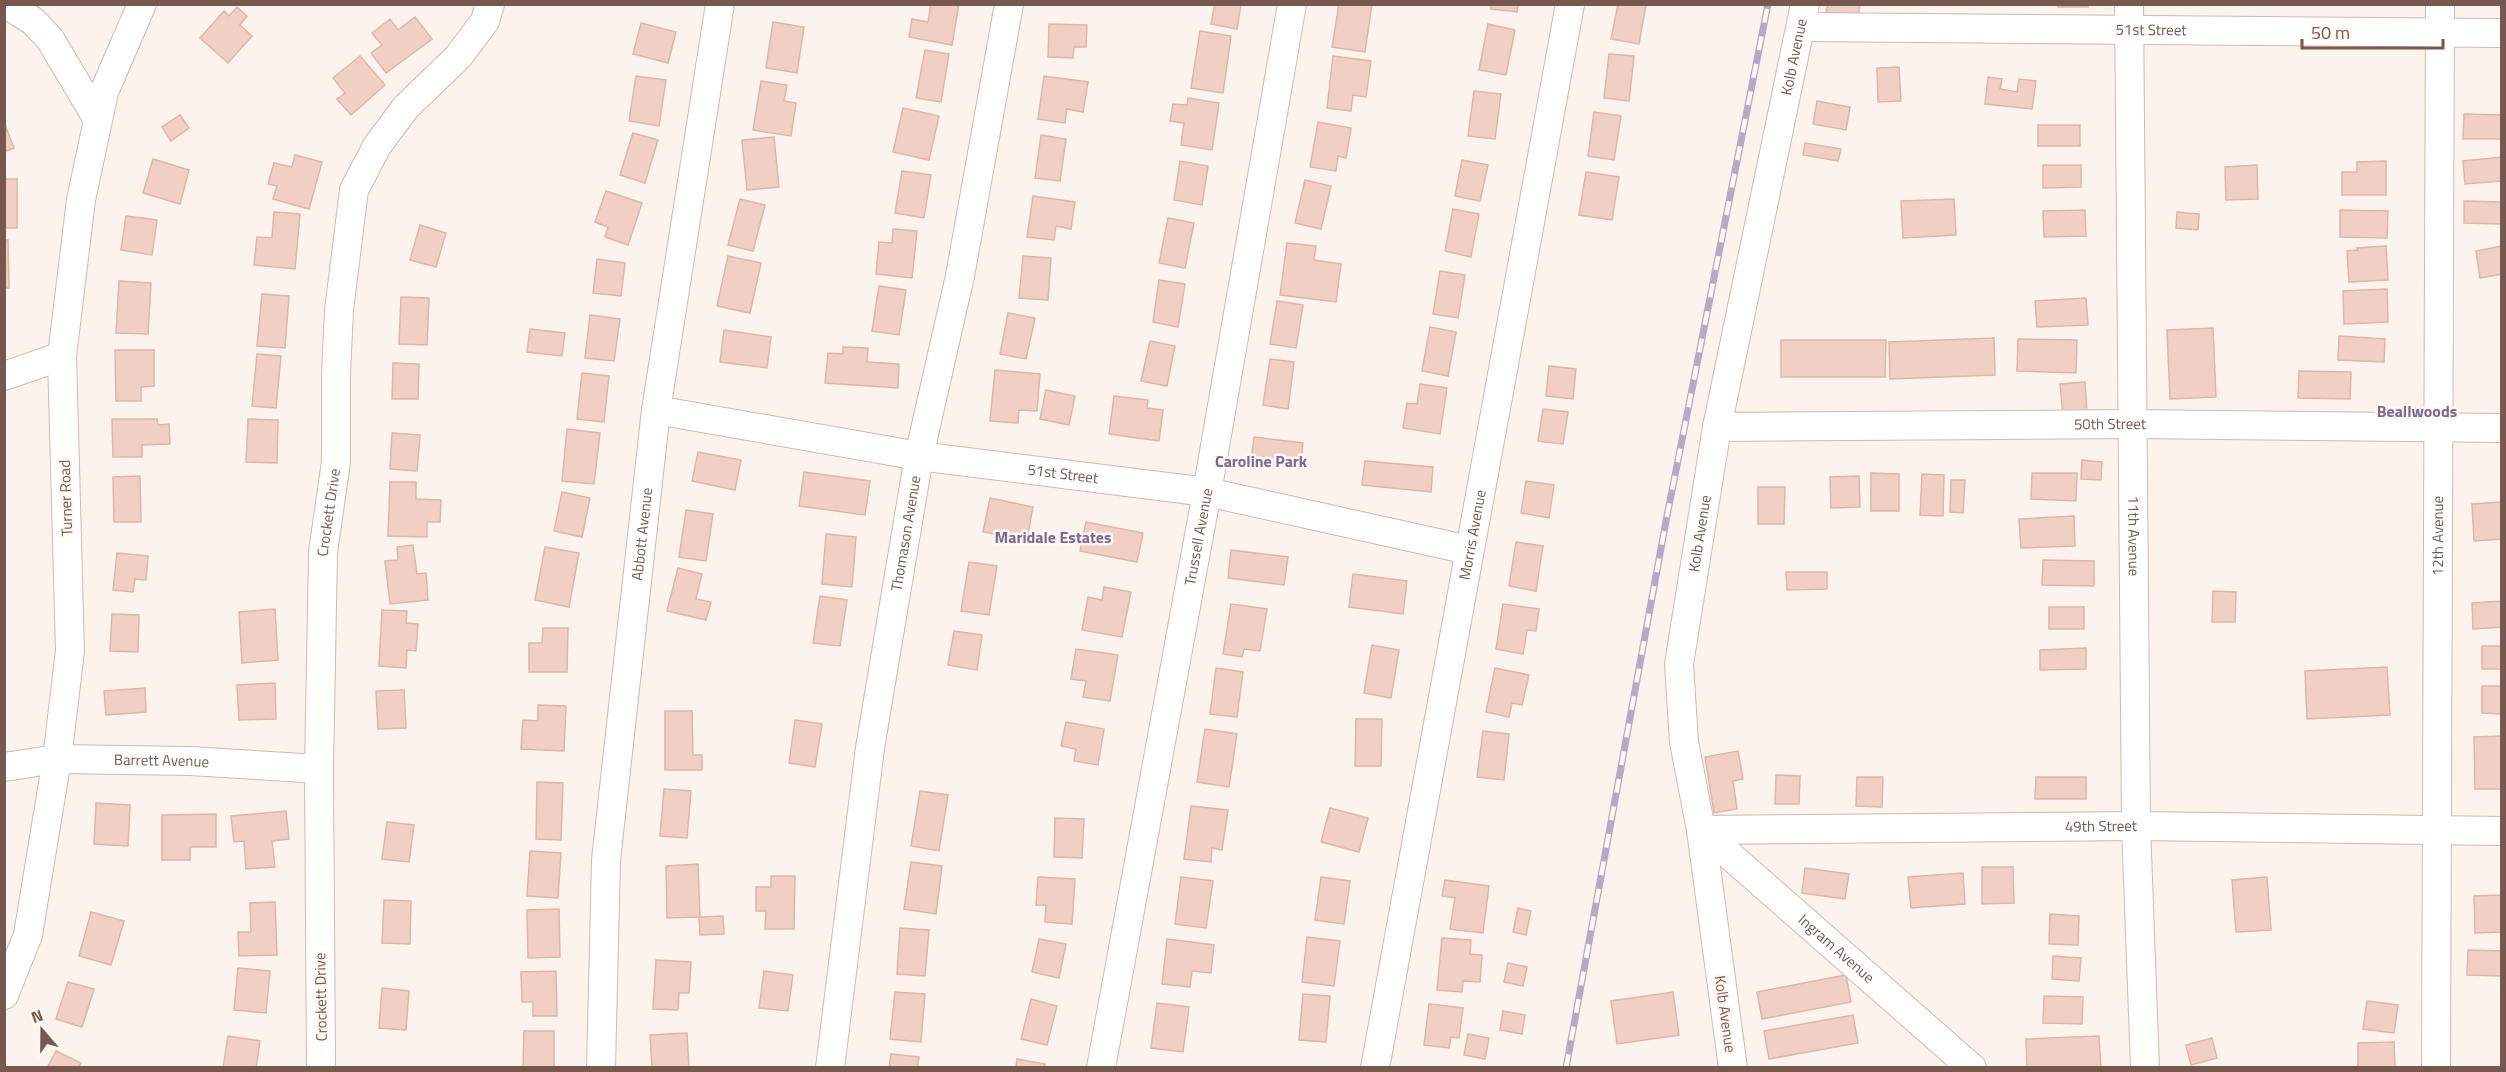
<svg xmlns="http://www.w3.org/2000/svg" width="2506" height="1072" viewBox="0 0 2506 1072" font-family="'Titillium Web',sans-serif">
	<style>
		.building { fill: #f0d0c5; stroke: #e1b5a6; stroke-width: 1.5 }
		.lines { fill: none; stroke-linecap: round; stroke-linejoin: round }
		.minor-casing { stroke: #cebab1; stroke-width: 30 }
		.minor { stroke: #fff; stroke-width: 28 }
		.rail-casing { stroke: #b5a9c6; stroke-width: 7 }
		.rail { stroke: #fef8f2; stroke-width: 4.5; stroke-dasharray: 14; stroke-linecap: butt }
		.labels { text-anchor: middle; stroke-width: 5; stroke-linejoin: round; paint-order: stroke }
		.street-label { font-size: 15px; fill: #76584f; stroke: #fef8f2 }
		.neighbourhood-label { font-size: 16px; font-weight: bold; fill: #7e6791; stroke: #fef8f2 }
	</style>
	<rect width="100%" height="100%" fill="#fcf3ec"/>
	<path class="building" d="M931,4H959L952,45L909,37L912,19L928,22Z
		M1215,4H1241L1237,29L1211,24Z
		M1339,4H1372L1365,52L1332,47Z
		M1491,4H1518L1517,12L1491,9Z
		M1618,4H1646L1639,44L1611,39Z
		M1828,4H1860L1858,17L1826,12Z
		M2058,4H2088V7H2058Z
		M237,7L247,16L240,25L252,36L228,63L200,38L224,11L229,16Z
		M415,17L432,39L386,73L371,53L382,45L372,33L390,19L398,30Z
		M773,22L804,27L797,73L766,68Z
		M641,23L676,32L668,63L633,54Z
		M1049,24L1087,25L1086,47H1074L1073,58L1048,57Z
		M1488,24L1515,30L1506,75L1479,70Z
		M1200,31L1231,36L1223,93L1191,88Z
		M925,50L949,54L941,102L916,98Z
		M1609,54L1634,56L1629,101L1604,98Z
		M360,56L385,85L351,115L337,99L345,93L333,78Z
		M1333,56L1371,61L1366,97L1353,95L1351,111L1327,108Z
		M1899,67L1901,101L1878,102L1877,68Z
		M636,76L666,80L659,126L629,121Z
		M1044,76L1088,82L1083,112L1067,109L1065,123L1038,119Z
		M1988,77L2002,79L2000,89L2017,92L2019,79L2036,81L2032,109L1985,104Z
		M761,81L787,85L784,101L796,103L791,136L753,130Z
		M1474,91L1501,94L1495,139L1468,136Z
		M1188,98L1219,103L1212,150L1181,145L1184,123L1170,121L1173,104L1187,105Z
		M1817,101L1850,107L1846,130L1813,124Z
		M903,108L939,116L929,160L893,152Z
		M1594,112L1621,116L1614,160L1588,156Z
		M2464,114L2502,115V139H2463Z
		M180,115L189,128L171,141L162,127Z
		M4,122L14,148L4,152Z
		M1318,122L1351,128L1346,158L1338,156L1336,171L1310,167Z
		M2038,125H2080V146H2038Z
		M633,133L658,140L645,183L620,175Z
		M1041,135L1066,139L1060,181L1035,178Z
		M774,137L779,187L747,190L742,140Z
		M1805,143L1841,149L1838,161L1803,155Z
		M295,155L322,162L309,209L273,199L277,186L268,184L274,163L292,167Z
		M2502,157V181L2465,184L2463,161Z
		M153,159L189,170L180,204L143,193Z
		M1462,160L1488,165L1480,201L1455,196Z
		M1180,161L1208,166L1202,205L1174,200Z
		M2386,161V195H2342V172H2357V162Z
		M2043,165H2081V187L2043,188Z
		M2257,165L2258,199L2226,200L2225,167Z
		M902,171L931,175L924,218L895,213Z
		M1586,172L1619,177L1612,220L1579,215Z
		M4,179H17V228H4Z
		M1305,180L1331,186L1321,229L1295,223Z
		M606,191L642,203L628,245L605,237L608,227L595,222Z
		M1033,196L1075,202L1071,229L1056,226L1054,240L1027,237Z
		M740,199L765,205L753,251L728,245Z
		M1954,199L1956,235L1903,238L1901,201Z
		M2464,201L2502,202L2501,224L2464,223Z
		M1453,209L1479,214L1471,257L1445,251Z
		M2085,210L2086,236L2044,237L2043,211Z
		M2340,210L2388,211L2387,238L2340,237Z
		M274,212L300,214L295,269L254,265L257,237L272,238Z
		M2177,212L2199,214L2198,230L2176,228Z
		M126,216L157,220L152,255L121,250Z
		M1168,218L1194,223L1185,268L1159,263Z
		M420,225L446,233L436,267L410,260Z
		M893,229L917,231L912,278L876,274L879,242L892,243Z
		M4,240H8L9,288H4Z
		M1287,243L1316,246L1314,260L1341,264L1336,302L1280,295Z
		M2386,246L2388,280L2349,282L2347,251L2358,250L2357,248Z
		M2502,246V274L2480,278L2476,251Z
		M728,256L761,263L750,313L717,306Z
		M1023,256L1051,258L1048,300L1019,298Z
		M597,259L625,263L621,296L593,293Z
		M1440,271L1465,275L1458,318L1433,314Z
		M1159,280L1185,284L1178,327L1153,322Z
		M119,281L151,283L148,334L116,333Z
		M879,286L906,290L899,335L872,331Z
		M2387,289L2388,322L2344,324L2343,291Z
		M262,294L289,296L285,348L257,346Z
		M401,297L429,298L427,345L399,344Z
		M2086,298L2088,325L2037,327L2035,301Z
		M1277,301L1303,305L1296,348L1270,344Z
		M1008,313L1035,318L1026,359L1000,354Z
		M590,315L620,319L614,361L585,358Z
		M1430,327L1456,332L1448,376L1422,371Z
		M2213,328L2216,397L2170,399L2167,330Z
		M530,329L565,333L562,356L527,352Z
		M724,330L771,337L767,368L720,362Z
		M2339,336L2385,339L2384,362L2338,360Z
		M1994,338L1995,375L1890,379L1889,342Z
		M2018,339L2077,340L2076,373L2017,371Z
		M1781,340H1886L1885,377H1781Z
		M1150,341L1175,346L1167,386L1141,381Z
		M843,347L868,348L867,362L899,364L898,388L825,383L828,353L843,354Z
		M115,350H154V386L141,387V401H116Z
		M257,354L281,356L276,408L252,406Z
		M1270,359L1294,362L1288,409L1263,405Z
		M393,363L419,364L418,399H392Z
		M1549,366L1576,369L1573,399L1546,396Z
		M995,370L1040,374L1037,411L1019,410L1018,423L990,421Z
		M2299,371L2351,372L2350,399L2298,398Z
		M582,373L609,376L604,422L577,419Z
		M2085,382L2087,414L2063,416L2060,384Z
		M1420,384L1447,388L1440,434L1403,428L1407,403L1417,404Z
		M1046,390L1075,396L1069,425L1040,419Z
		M1114,396L1148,400L1147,408L1163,410L1159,441L1109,434Z
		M1543,409L1568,412L1563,444L1538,441Z
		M112,419H157L158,425L169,424L170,444L142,445V457H113Z
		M248,419L278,420L277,463L246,462Z
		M567,429L600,433L594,484L562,481Z
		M392,433L420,435L417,471L390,469Z
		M1254,437L1303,443L1300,468L1251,461Z
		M698,452L741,460L735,490L692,481Z
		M2082,460L2102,462L2101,480L2081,479Z
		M1365,461L1433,467L1431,492L1362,485Z
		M804,472L870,481L865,515L799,506Z
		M1871,473L1899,474V511H1871Z
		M2032,473H2077L2076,501L2031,499Z
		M1922,474L1944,475L1943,516L1920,515Z
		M140,476L141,522H114L113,477Z
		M1859,476L1860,507L1831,508L1830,477Z
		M1951,480H1965L1963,513L1950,512Z
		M1526,481L1554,485L1549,518L1521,513Z
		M390,482H416V499L441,500L440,522H427V537L388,536Z
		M1758,487H1785L1784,524H1758Z
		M562,492L590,498L582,537L554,531Z
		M990,498L1033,507L1027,540L983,532Z
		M2502,502V539L2474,541L2472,504Z
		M686,510L713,514L706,561L679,557Z
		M2074,516L2075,546L2021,548L2019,519Z
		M1086,522L1143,533L1137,562L1080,551Z
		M826,534L856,537L852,587L822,584Z
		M1516,542L1543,546L1536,591L1509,586Z
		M413,545L417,574L426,573L428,600L390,604L385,561L398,560L397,547Z
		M545,547L579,553L569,607L535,600Z
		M1231,550L1288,557L1284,585L1228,578Z
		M117,553L148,556L146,580L135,579L133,592L113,590Z
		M2043,560L2094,561V586L2042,585Z
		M969,562L997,566L989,615L961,611Z
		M678,568L702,574L696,599L711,602L706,620L667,611Z
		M1786,572H1827V589L1787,590Z
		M1353,574L1407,581L1403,614L1349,607Z
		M1104,587L1131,592L1122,637L1082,630L1088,597L1102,600Z
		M2213,591L2236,592L2235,622H2212Z
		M820,596L847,600L840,646L813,643Z
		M2502,601V627L2473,629L2472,603Z
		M1231,604L1267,609L1260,651L1244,649L1242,657L1223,654Z
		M1503,604L1539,609L1536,631L1527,630L1523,654L1496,649Z
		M2049,607H2084V629H2049Z
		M275,609L278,660L242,663L239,612Z
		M382,610L407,611L406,623L418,624L416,651L407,650L406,668L379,666Z
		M112,614L139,615L138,652L110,651Z
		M543,628H568L567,672H529V643H542Z
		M954,631L982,635L977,670L948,665Z
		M1372,645L1399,650L1391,698L1364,693Z
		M2482,646H2502V669H2482Z
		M2086,648V669L2040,670V650Z
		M1076,649L1118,655L1110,701L1083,697L1086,681L1071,679Z
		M2387,667L2390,715L2307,719L2305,671Z
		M1216,668L1243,672L1237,717L1210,714Z
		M1495,668L1529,675L1522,705L1512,703L1509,717L1486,712Z
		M275,683L276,719L239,720L237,685Z
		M2482,686H2502V714L2482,713Z
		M145,688L146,712L106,715L104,691Z
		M404,690L406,728L378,729L376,691Z
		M538,705L566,706L564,751L521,749L523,720L538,721Z
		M665,711H692L693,755H702V770H665Z
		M1356,719H1382L1381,766H1355Z
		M795,720L822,724L815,767L789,763Z
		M1066,722L1104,729L1098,765L1074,761L1076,749L1061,746Z
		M1205,729L1237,734L1229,787L1197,782Z
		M1483,731L1509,734L1504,780L1477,777Z
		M2502,736V789H2475L2474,737Z
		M1738,751L1743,779L1733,781L1737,809L1714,813L1705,757Z
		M1776,775L1800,776L1799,804H1775Z
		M1857,777H1883L1882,807L1856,806Z
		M2036,777H2086V799H2035Z
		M537,782L563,783L561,840L536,839Z
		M664,789L691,791L687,838L660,836Z
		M920,791L948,795L939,851L911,846Z
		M96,803L130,805L128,846L94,844Z
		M1191,806L1228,810L1222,850L1212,848L1211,862L1184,859Z
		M1330,808L1368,818L1359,852L1321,842Z
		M286,811L289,839L272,841L275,867L246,869L244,841L234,842L231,816Z
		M216,814V847H190V860H162V815Z
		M1055,818L1084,819L1082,858L1054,857Z
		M387,822L414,825L409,862L382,859Z
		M530,851L561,853L558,898L527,896Z
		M911,862L942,866L936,914L904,909Z
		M698,864L700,917L723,916L724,934L700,935L699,917L667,918L666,866Z
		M1982,867H2013L2014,903L1982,904Z
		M1805,868L1849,874L1845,899L1802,893Z
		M1963,873L1965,904L1911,908L1908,877Z
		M771,876H795L794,929H765L766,911H756V887H771Z
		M1038,877L1075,879L1072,924L1045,922L1046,905H1036Z
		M1181,877L1213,881L1206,928L1175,924Z
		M1321,877L1350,881L1344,924L1315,920Z
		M2267,877L2271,930L2236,932L2232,880Z
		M1445,880L1489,886L1483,933L1450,929L1455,898L1442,896Z
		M2502,895V932L2475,933L2474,896Z
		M384,900L411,901L410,944L382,943Z
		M275,902L277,955L239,956L238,932H251L250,903Z
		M1518,908L1531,911L1526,935L1513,932Z
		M559,909L560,957L528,958L527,910Z
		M91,912L124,921L111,965L79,956Z
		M2050,914L2079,916L2078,945L2049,944Z
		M900,928L929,930L925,976L897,974Z
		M1307,937L1340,941L1334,986L1302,982Z
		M1442,938L1471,940L1470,954L1482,955L1480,982L1463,981L1462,992L1437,990Z
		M1039,939L1066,944L1059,978L1032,972Z
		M1167,939L1214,945L1211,973L1192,971L1190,987L1162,984Z
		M2468,950L2502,951V976L2467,975Z
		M2053,956L2081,958L2079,981L2052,979Z
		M656,960L691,962L689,993H679L678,1010L653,1009Z
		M1508,963L1527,967L1523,986L1504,982Z
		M238,968L270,971L266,1013L234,1010Z
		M556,971L557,1016H533V1002H522L521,972Z
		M764,971L793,975L788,1011L759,1008Z
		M1846,975L1851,1002L1762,1019L1757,992Z
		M68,982L94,989L82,1027L56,1019Z
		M382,988L409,991L406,1030L379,1028Z
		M895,992L925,994L921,1042L890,1039Z
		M1673,992L1679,1035L1617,1044L1611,1001Z
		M1303,994L1330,996L1326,1042L1299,1040Z
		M2044,996L2083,997L2082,1024L2043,1023Z
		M1031,999L1057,1006L1047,1045L1021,1039Z
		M2367,1001L2398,1005L2394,1033L2363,1029Z
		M1157,1003L1189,1007L1183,1052L1151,1048Z
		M1429,1004L1463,1008L1459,1038L1451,1037L1449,1048L1424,1045Z
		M1503,1011L1525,1015L1522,1034L1500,1030Z
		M1853,1015L1858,1043L1769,1059L1764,1031Z
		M524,1031H554V1068H523Z
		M687,1033L689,1068H652L650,1035Z
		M1468,1034L1489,1038L1485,1059L1464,1055Z
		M228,1036L260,1041L256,1068H223Z
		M2099,1036L2101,1068H2027L2026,1039Z
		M2212,1038L2217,1058L2191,1065L2186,1045Z
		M2394,1042L2395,1068H2358V1043Z
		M56,1051L81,1063L78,1068H47Z
		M891,1054L919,1057L917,1068H889Z
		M1017,1059L1045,1064L1044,1068H1016Z"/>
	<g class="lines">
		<g class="minor-casing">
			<g id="minor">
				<path d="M6,4L33,21L50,39L97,118"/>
				<path id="s1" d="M2129,4L2136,826L2145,1068"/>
				<path id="s2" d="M1801,27L2502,33"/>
				<path d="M4,376L62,356"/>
				<path id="s3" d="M656,410L919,456L1207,492L1469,550"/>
				<path id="s4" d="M1717,427L2133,424L2502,428"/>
				<path id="s5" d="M4,767L57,759L190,761L319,769"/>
				<path id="s6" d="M1701,830L2136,826L2502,831"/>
				<path id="s7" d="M1701,830L1972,1068"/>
				<path d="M4,995L28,935L57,759L70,651L62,356L81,200L104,92L142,4"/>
				<path id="s8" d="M321,1068L319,769L323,552L336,462V374L339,310L354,190L377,146L406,107L458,57L485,21L490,4"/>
				<path id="s9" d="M601,1068L606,860L656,410L720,4"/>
				<path id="s10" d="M830,1068L870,748L919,456L960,276L1009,4"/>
				<path id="s11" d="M1101,1068L1207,492L1292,4"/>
				<path id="s12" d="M1375,1068L1570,4"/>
				<path id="s13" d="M1733,1068L1701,830L1684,742L1679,664L1717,427L1805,4"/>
				<path id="s14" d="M2436,1068L2440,4"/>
			</g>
		</g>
		<use href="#minor" class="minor"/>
		<g class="rail-casing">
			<path id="rail" d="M1566,1068L1666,521L1768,4"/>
		</g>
		<use href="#rail" class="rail"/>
	</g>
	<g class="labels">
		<g class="street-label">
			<text dy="5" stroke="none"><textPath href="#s2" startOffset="350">51st Street</textPath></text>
			<text dy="5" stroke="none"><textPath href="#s13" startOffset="1026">Kolb Avenue</textPath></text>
			<text dy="5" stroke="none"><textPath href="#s4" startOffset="393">50th Street</textPath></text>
			<text dy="5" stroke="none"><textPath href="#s3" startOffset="412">51st Street</textPath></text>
			<text transform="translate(66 498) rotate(-92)" y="5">Turner Road</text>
			<text dy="5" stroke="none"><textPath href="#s8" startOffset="556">Crockett Drive</textPath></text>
			<text dy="5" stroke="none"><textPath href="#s13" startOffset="540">Kolb Avenue</textPath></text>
			<text dy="5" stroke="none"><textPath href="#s9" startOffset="536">Abbott Avenue</textPath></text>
			<text dy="5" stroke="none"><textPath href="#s10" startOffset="540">Thomason Avenue</textPath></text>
			<text dy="5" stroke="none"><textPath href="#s11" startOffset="540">Trussell Avenue</textPath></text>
			<text dy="5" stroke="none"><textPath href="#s12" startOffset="542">Morris Avenue</textPath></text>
			<text dy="5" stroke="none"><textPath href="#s1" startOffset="532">11th Avenue</textPath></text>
			<text dy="5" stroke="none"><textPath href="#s14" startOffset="532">12th Avenue</textPath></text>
			<text dy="5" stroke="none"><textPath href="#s5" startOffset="158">Barrett Avenue</textPath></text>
			<text dy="5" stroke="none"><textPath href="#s6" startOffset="400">49th Street</textPath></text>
			<text dy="5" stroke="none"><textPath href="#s7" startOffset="180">Ingram Avenue</textPath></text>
			<text transform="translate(321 997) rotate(-91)" y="5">Crockett Drive</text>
			<text transform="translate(1725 1014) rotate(82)" y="5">Kolb Avenue</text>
		</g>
		<g class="neighbourhood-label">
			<text x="2417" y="417">Beallwoods</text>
			<text x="1261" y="467">Caroline Park</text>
			<text x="1053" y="543">Maridale Estates</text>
		</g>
	</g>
	<rect width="2506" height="1072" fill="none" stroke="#76584f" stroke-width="12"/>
	<g transform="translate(42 1030) rotate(340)" stroke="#fef8f2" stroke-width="4.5" paint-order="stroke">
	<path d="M0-4.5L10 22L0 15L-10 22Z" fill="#76584f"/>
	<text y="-9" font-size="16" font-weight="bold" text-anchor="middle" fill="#76584f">N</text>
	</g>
	<path d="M2302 39v9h141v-9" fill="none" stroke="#76584f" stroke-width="3"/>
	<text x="2311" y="39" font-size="18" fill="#76584f" stroke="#fef8f2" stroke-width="4.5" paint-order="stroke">50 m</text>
</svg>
